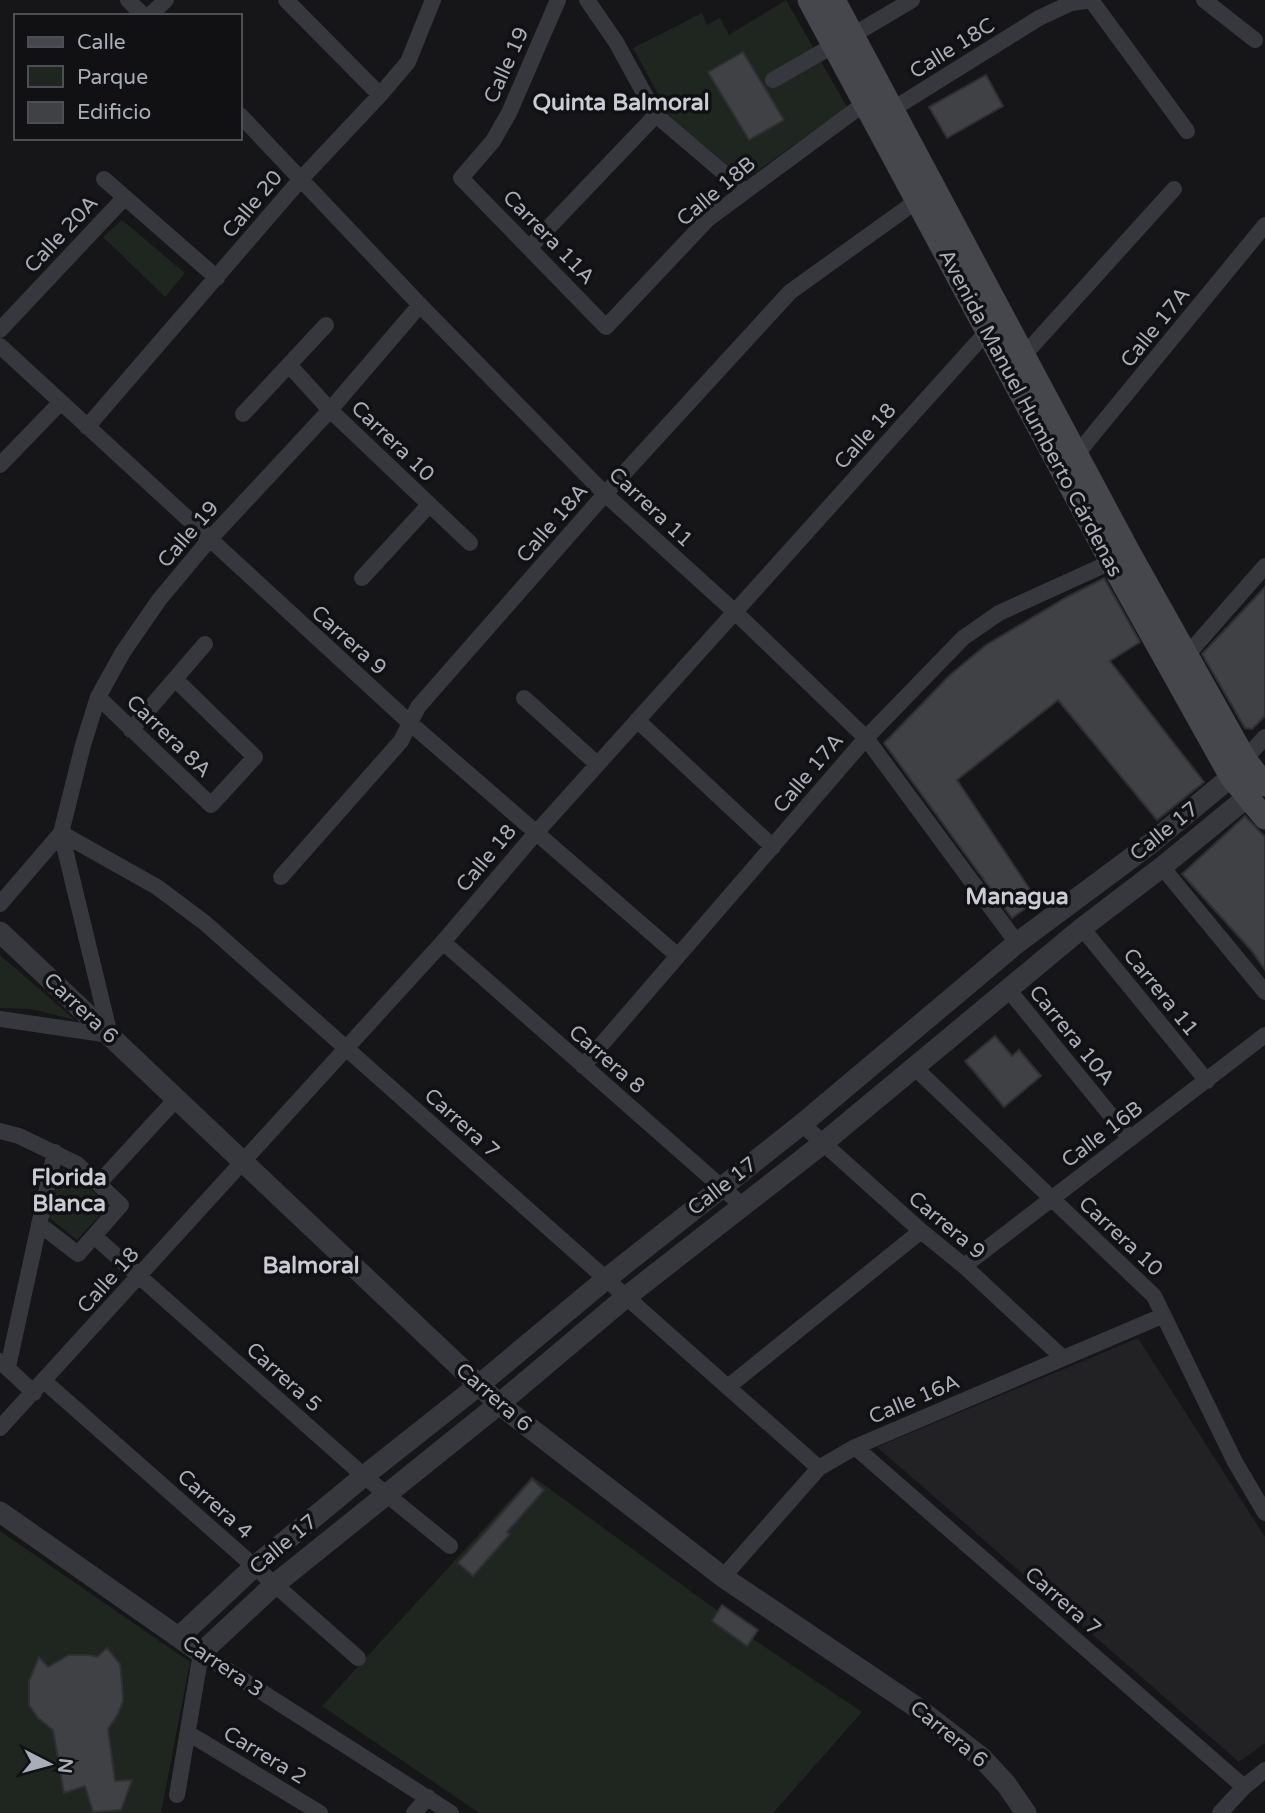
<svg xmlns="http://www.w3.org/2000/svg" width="1265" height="1813" viewBox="0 0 1265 1813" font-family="'Varela Round',sans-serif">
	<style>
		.built { fill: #222225 }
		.green { fill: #1e261f }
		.building { fill: #404145; stroke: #303034; stroke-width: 2 }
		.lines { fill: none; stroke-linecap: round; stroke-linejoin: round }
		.minor { stroke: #37383d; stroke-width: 16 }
		.tertiary { stroke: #37383d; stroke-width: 21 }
		.secondary { stroke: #45474d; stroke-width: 23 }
		.labels { text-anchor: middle; stroke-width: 7; stroke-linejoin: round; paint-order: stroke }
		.street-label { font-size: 21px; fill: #a8adb8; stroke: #111113 }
		.neighbourhood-label { font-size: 23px; font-weight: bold; fill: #c9ccd4; stroke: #111113 }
	</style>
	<rect width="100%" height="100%" fill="#161618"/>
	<path class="built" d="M1138,1338L1265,1537V1743L1239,1762L877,1447Z"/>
	<path class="green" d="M786,0L847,107L745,180L670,116L633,48L702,13L707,25L720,18L729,35Z
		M122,220L185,273L165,297L103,237Z
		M0,955L75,1020L31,1009L0,1008Z
		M63,1169L110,1204L77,1240L47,1216Z
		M532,1476L718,1611L722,1605L758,1630L753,1639L862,1712L773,1813H479L322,1706Z
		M0,1531L190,1662L161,1813H0Z"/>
	<path class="building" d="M743,52L784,120L749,140L708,72Z
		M986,75L1003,106L947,138L929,107Z
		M1104,578L1140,642L1110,661L1204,782L1157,820L1058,700L957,780L1037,900L1012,918L884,743L950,675L986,645L1067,597Z
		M1265,587V716L1252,729L1245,728L1202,654Z
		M1245,816L1265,837V970L1251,950L1182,874Z
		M995,1036L1012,1056L1019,1050L1041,1076L1004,1107L965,1061Z
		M532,1479L544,1490L507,1532L510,1534L473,1576L458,1563Z
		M722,1605L758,1630L747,1646L712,1621Z
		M107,1648L120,1664L122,1683L123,1701L118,1714L108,1729L115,1781L132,1780L121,1810L93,1812L85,1786L64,1793L53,1730L38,1718L29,1705V1681L39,1657L48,1667L69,1655H89L97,1657Z"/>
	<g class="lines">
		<path class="minor" d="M128,0L144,16
			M286,0L380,95
			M558,0L509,113L493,141L461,178L606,327L708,219L865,103
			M587,0L616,42L656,115L745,191
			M1091,0L1187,131
			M1204,0L1255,40
			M149,16L166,0
			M853,35L912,0
			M773,80L834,45
			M893,109L1039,18L1071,3L1093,0
			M240,115L420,305L605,494L735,612L866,738L1017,943
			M104,179L217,278
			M530,247L656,115
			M0,330L125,197
			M0,346L410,723L678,956
			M1024,355L1174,189
			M290,366L330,410L470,543
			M243,414L326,325
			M87,427L301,179L380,95L408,62L433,0
			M1077,454L1265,225
			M0,465L61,402
			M362,578L429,505
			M1187,655L1265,566
			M98,697L211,805L255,757L176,680
			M524,698L597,764
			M637,720L773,847
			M131,730L205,644
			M1245,759L1265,737
			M61,833L157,887L205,923L819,1468
			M1162,867L1265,992
			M281,877L401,741L418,707L605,494L790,292L918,200
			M0,904L61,833L83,745L98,697L123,652L159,600L209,540L330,410L420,305
			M1082,928L1207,1081
			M443,942L744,1207
			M1008,989L1130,1139
			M0,1019L110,1035L61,833
			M583,1066L866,738L963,638L999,613L1111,562
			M914,1067L1154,1296L1235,1462L1265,1513
			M802,1124L921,1231L964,1266L1063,1358
			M0,1131L19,1136L77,1164L121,1205L78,1254L39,1224
			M99,1183L177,1098
			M94,1236L364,1476L450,1546
			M964,1266L1265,1035
			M0,1361L34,1393
			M8,1367L55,1152
			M44,1381L358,1658
			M729,1386L921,1231
			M0,1428L443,942L535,834L992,326
			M855,1447L1244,1787
			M723,1577L819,1468L855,1447L1162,1316
			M188,1733L320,1813
			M177,1795L201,1653L451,1813
			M414,1813L428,1797
			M1220,1813L1244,1787L1265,1770"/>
		<path class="tertiary" d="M0,932L499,1404L723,1577L919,1709L981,1757L1006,1784L1026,1813
			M0,1512L201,1653L274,1585L499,1404L626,1297L822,1144L1082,928L1162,867L1246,798L1258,783
			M179,1637L254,1567L364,1476L479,1385L606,1279L802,1124L1017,943L1150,844L1231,777L1240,765"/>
		<path class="secondary" d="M809,0L1111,562L1231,777L1265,818
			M834,0L1130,554L1245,759L1265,785"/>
	</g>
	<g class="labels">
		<g class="street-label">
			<text transform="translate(952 48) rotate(-32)" y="7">Calle 18C</text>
			<text transform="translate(506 65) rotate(-66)" y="7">Calle 19</text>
			<text transform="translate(716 191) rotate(-40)" y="7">Calle 18B</text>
			<text transform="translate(252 204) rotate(-50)" y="7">Calle 20</text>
			<text transform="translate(61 234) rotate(-47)" y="7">Calle 20A</text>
			<text transform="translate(549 237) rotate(46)" y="7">Carrera 11A</text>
			<text transform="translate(1155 327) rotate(-51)" y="7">Calle 17A</text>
			<text transform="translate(1031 413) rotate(62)" y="7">Avenida Manuel Humberto Cárdenas</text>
			<text transform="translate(865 436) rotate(-48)" y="7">Calle 18</text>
			<text transform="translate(393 441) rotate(44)" y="7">Carrera 10</text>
			<text transform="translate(651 507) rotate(43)" y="7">Carrera 11</text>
			<text transform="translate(552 523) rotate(-49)" y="7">Calle 18A</text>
			<text transform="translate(188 534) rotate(-49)" y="7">Calle 19</text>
			<text transform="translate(349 640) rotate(42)" y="7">Carrera 9</text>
			<text transform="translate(169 736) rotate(44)" y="7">Carrera 8A</text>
			<text transform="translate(808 773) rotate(-50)" y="7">Calle 17A</text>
			<text transform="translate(1164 831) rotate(-39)" y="7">Calle 17</text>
			<text transform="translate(486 858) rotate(-50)" y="7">Calle 18</text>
			<text transform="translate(1161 992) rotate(51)" y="7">Carrera 11</text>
			<text transform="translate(81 1008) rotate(43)" y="7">Carrera 6</text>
			<text transform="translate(1072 1035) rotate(51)" y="7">Carrera 10A</text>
			<text transform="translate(607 1059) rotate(41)" y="7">Carrera 8</text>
			<text transform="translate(462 1123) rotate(42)" y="7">Carrera 7</text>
			<text transform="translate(1102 1134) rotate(-37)" y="7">Calle 16B</text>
			<text transform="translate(722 1186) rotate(-38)" y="7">Calle 17</text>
			<text transform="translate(947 1225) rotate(40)" y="7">Carrera 9</text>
			<text transform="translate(1121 1236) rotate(43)" y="7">Carrera 10</text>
			<text transform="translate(108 1280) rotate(-48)" y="7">Calle 18</text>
			<text transform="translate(284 1377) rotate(42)" y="7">Carrera 5</text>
			<text transform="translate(494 1397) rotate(41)" y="7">Carrera 6</text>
			<text transform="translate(914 1399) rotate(-23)" y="7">Calle 16A</text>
			<text transform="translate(215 1504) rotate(42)" y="7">Carrera 4</text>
			<text transform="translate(283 1544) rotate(-40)" y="7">Calle 17</text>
			<text transform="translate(1063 1601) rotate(41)" y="7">Carrera 7</text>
			<text transform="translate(223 1666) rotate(34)" y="7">Carrera 3</text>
			<text transform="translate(949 1734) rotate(39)" y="7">Carrera 6</text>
			<text transform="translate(265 1755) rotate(31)" y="7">Carrera 2</text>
		</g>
		<g class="neighbourhood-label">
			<text x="621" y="110">Quinta Balmoral</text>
			<text x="1017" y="904">Managua</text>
			<text x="69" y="1185">Florida<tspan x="69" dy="26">Blanca</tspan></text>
			<text x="311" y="1273">Balmoral</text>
		</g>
	</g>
	<rect x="14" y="14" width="228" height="126" fill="#111113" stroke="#4d4f55" stroke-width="2"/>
	<rect x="28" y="37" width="35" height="10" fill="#45474d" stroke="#4d4f55" stroke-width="2"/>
	<text x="77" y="49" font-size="21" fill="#a8adb8">Calle</text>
	<rect x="28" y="66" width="35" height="21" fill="#1e261f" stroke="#4d4f55" stroke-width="2"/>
	<text x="77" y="84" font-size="21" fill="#a8adb8">Parque</text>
	<rect x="28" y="102" width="35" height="21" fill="#404145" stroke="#4d4f55" stroke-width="2"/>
	<text x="77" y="119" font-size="21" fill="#a8adb8">Edificio</text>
	<g transform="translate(49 1764) rotate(96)" stroke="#111113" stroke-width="5" paint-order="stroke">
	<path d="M0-5L12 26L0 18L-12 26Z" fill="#a8adb8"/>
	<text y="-10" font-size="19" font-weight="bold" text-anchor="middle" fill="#a8adb8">N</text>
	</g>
</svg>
